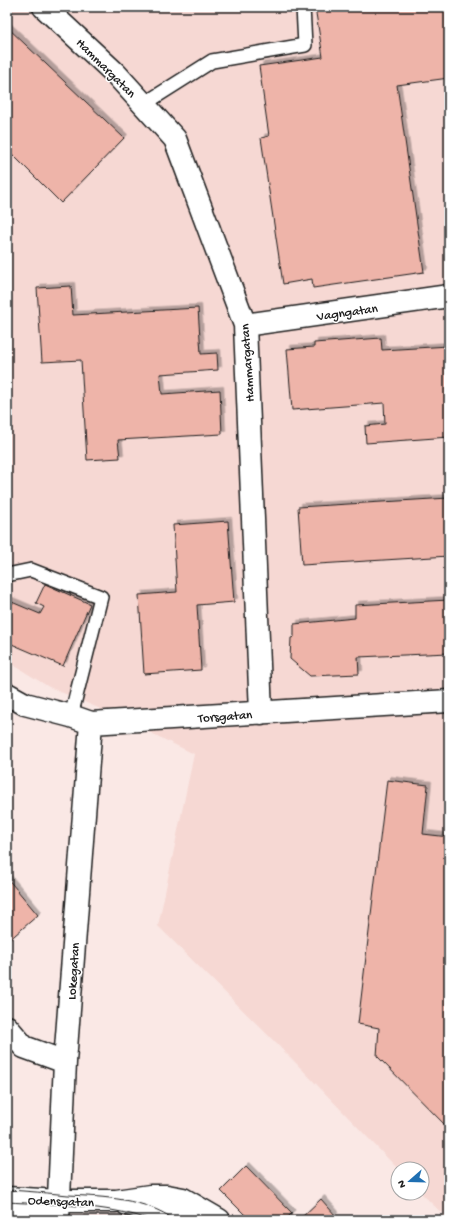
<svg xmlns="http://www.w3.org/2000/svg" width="456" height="1227" viewBox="0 0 456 1227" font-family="'Gochi Hand',sans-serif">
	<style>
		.built { fill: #f6d8d3 }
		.building { fill: #eeb4a9; stroke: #1c1c1c; filter: url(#shadow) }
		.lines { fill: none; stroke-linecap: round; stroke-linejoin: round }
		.service-casing { stroke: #1c1c1c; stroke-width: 16 }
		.minor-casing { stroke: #1c1c1c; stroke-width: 25 }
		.tertiary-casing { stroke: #1c1c1c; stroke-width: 25 }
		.service { stroke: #fff; stroke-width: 13 }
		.minor { stroke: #fff; stroke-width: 22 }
		.tertiary { stroke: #fff; stroke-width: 22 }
		.tram { stroke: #1c1c1c; stroke-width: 1 }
		.labels { text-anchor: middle; stroke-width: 3; stroke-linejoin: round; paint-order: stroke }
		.street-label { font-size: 13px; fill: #1c1c1c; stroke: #fff }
	</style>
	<defs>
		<filter id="shadow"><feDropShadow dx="3.5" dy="-3.5" stdDeviation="0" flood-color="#0004"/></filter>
	</defs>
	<rect width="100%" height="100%" fill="#fae8e5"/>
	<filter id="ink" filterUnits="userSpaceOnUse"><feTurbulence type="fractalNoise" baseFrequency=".025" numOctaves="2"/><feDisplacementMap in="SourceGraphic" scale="8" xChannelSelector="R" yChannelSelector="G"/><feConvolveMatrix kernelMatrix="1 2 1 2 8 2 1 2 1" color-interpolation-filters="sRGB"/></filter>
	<g filter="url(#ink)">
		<path class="built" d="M7,7H449V1220L421,1193L422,1169H398L293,1060L158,926L194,754L110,713L49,687L7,661Z"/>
		<path class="building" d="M315,7H449V78L397,85L424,272L313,288L312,279L283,284L261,138L269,136L259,66L323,57Z
			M7,27L124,138L61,203L7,149Z
			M71,286L73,315L198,308L201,354L217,353L218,370L160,374L162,394L220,390L222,434L118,440L120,458L87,460L81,360L42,362L37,288Z
			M381,338L382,350L449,346V437L366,443L365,426L385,424L384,403L292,410L287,349L314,347V343Z
			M449,498V556L302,565L298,507Z
			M228,521L234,602L197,605L201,670L144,674L139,595L177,592L173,525Z
			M45,584L90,604L63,666L7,642V600L40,614L44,607L36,603Z
			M449,600V653L358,657L359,674L310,676L290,659L291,638L294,637V624L355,618V605Z
			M387,780L428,785L423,834L449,837V1129L377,1056L379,1028L358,1024Z
			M7,878L38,915L7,942Z
			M246,1166L292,1213L285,1220H250L221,1191Z
			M321,1199L335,1215L330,1220H299Z"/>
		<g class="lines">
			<g class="service-casing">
				<path id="service" d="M144,104L212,61L305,45L303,7
					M7,575L31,570L101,597L71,716
					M7,1214L58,1217"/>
			</g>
			<g class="minor-casing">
				<path id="minor" d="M44,7L115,73L175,139L245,325L261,713
					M245,325L449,296
					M7,694L25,704L71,716L91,723L449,701
					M7,1027L24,1047L65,1062
					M58,1220L65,1062L91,723"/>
			</g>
			<g class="tertiary-casing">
				<path id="tertiary" d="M7,1198L59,1201H116L150,1196H167L183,1199L219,1220
					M127,1204L167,1214L181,1220"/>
			</g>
			<use href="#service" class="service"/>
			<use href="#minor" class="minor"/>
			<use href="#tertiary" class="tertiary"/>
			<path class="tram" d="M7,1190C27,1191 48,1193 68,1195C105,1197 144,1198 175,1220
				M7,1202C55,1205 105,1204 151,1220"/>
		</g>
	</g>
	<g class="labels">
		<g class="street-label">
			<text transform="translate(107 67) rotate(45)" y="5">Hammargatan</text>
			<text transform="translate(347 311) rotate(-8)" y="5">Vagngatan</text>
			<text transform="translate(246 363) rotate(-94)" y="5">Hammargatan</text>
			<text transform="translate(225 715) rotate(-4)" y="5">Torsgatan</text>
			<text transform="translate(72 971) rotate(-86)" y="5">Lokegatan</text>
			<text transform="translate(61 1200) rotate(2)" y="5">Odensgatan</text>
		</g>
	</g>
	<rect width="456" height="1227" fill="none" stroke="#fff" stroke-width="24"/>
	<rect x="12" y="12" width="432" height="1203" fill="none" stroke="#1c1c1c" stroke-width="1.5" filter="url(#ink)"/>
	<g transform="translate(410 1181) rotate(250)"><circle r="19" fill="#ffffff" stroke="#a4a4a4"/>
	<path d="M0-3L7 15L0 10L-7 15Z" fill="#1f6fb2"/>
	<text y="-6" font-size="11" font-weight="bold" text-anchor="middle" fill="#1c1c1c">N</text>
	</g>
</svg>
